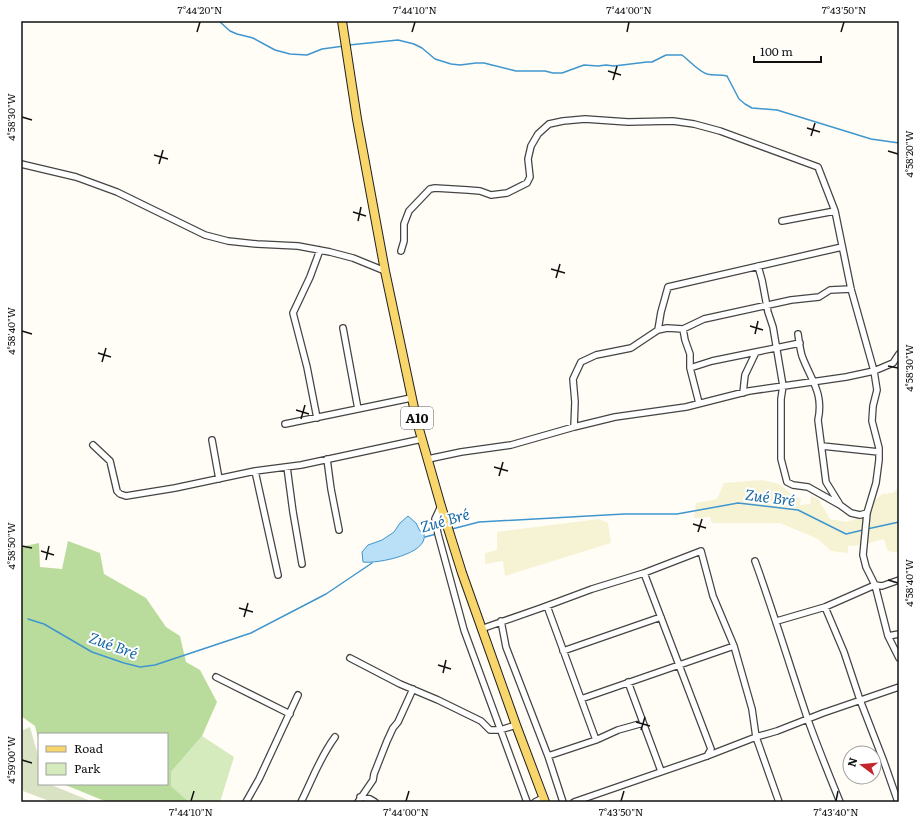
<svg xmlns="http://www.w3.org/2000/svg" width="920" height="823" viewBox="0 0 920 823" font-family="Literata,serif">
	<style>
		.farmland { fill: #f6f3d4 }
		.green { fill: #d5ebbd }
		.forest { fill: #b9dc9c }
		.cemetery { fill: #d9e3c4 }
		.water { fill: #b9e0f7; stroke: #3f96cf }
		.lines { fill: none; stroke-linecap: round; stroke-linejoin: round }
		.stream { stroke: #3f96cf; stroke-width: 1.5 }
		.minor-casing { stroke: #444; stroke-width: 8 }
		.primary-casing { stroke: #222; stroke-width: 10 }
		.minor { stroke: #fff; stroke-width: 5.5 }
		.primary { stroke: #f9d66b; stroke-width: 8 }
		.ticks { fill: none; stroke: #111; stroke-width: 1.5 }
		.labels { text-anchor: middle; stroke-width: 4; stroke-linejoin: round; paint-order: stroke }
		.shield { fill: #fff; stroke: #585858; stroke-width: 1 }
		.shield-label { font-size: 13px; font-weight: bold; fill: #111 }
		.water-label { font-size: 15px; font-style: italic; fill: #1768a6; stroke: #fff }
		.neatline { fill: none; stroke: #111; stroke-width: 1.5 }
		.ticks-label { font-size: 10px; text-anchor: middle; fill: #111 }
	</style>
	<rect width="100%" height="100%" fill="#fffdf5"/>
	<path class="farmland" d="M762,480L779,484L793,495L801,499L800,505L810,504L811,496L818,499L830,519L846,522L865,516L873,502L882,494L893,493L897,489H899V553L888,551L884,539L861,545L848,546V553L831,551L818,539L780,523H712L710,517L694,518L696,503L717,499L724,483Z
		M599,519L608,523L611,543L505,576L503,561L485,564V553L497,550V532Z"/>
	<path class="green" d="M202,736L234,757L220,802H189L171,786V772Z"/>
	<path class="forest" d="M68,541L100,553L104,574L146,598L166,627L180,636L186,662L200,670L217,702L202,736L171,772V786L189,802H107L63,784H167V734H39V742L35,726L21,716V547L39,543L40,567L62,569Z"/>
	<path class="cemetery" d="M30,727L39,759V784H49L93,802H52L23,791L21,777V731Z"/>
	<path class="water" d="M408,516L416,523L420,531L424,534C429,554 377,564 363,562L362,552L368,545L382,540L394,532L400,523Z"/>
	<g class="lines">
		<path class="stream" d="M219,21L230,31L237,34L253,38L275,50L290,54L307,55L322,49L344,46
			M349,45L398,40L414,44L422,48L435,59L451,64L460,65L476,63H484L516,71H545L553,73H562L584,65L598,66L606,65L614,66L647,62H652L666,55H682C690,61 698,71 707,74C714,76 720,74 727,76L739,99L745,104L752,108L777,110L871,139L899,143
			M452,529L479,522L624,514H677L738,503L798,510L846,534L863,530
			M867,529L899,522
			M425,537L436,534
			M28,619L44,624L92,652L124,663L140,667L155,665L251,633L326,594L372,563"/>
		<g class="minor-casing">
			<path id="minor" d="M21,164L76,177L117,192L205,235L228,241L257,244L298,246L330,252L353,258L385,271
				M782,221L835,211
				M401,251L404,241V224L409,211L430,189L435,188L468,190L480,191L491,195L507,193L527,183L530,177L528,159L531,146L538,134L549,124L563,121L585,119L628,122L673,121L694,124L720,131L818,167L835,211L851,289L874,371L877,390L873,406L872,421L879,448V460L876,483L867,513L863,555L866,567L875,585L888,636L899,658
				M758,266L762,280L768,312L773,327L783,386L781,399V459L787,482L793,485L808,487L840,505L851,513L860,515L867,513
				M343,328L358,409
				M683,329L685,340L690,354V368L699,403
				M658,330L667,328L683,329L704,319L791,300L819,297L830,290L851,289
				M798,334C799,341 800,349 802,356C811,380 824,393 818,420L826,482L839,503
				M690,368L712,361L756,352
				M743,393L745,375L756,352L800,343
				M317,418L307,367L293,313L310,277L320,250
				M285,424L411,398
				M574,427L575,402L573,379L581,362L596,355L631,348L658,330L661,312L668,287L842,247
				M212,440L219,479
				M93,445L110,461L117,491L120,494L126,496L175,488L255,471L301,465L422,439
				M822,446L879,452
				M327,459L331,489L339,530
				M428,459L461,452L511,445L574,427L615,417L686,407L749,391L846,377L874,371L893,363L899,354
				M287,467L293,512L302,564
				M255,471L278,575
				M441,506L435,519L438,534L464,630L527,802
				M755,561C774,613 790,667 808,720C818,748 829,775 840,802
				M547,606L596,740
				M825,607L844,652L860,700L884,762L898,802
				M501,621L506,647L548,756L563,802
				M777,621L825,607L875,585L882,586L899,580
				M481,629L541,608L592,589L644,573
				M888,636L899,634
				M563,651L661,617
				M350,658L400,684L438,700L481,721L490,730H500L516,725
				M216,677L290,714
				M628,682L661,771
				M581,699L734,646
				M548,756L596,740L618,730L643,723
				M360,797L370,799L375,802
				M246,802L259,779L298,695
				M301,802C312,780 320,757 335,737
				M358,802L373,780L374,774L387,741L393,728L398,722L413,689
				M535,802L543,798
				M574,802L707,756L756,737L752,709L734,646L713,596L701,551L644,573L711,749L707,756
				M779,802L756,737L777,731L823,713L899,687"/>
		</g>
		<g class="primary-casing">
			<path id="primary" d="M342,21L357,119L385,271L417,422L441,506L462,573L516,725L545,802"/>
		</g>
		<use href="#minor" class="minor"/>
		<use href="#primary" class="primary"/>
	</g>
	<path class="ticks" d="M197,32L200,22M412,32L415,22M627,32L629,22M841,32L844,22M608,71L621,75M613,80L617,66M22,117L32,120M807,128L820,132M811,136L815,123M888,151L898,154M154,155L168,159M159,164L163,150M353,212L366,216M358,221L361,207M551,269L565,273M556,278L560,264M750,326L763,330M22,331L32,334M755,334L758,321M98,353L111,357M102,362L106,348M888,366L898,368M296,410L309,414M301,419L305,405M494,467L508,471M499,476L503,462M693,524L706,528M698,532L702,519M22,546L32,548M41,551L54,555M46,560L49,546M888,580L898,583M239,608L253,612M244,617L248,603M438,665L451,669M443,673L446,660M636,722L650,726M641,730L645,717M22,760L32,763M191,801L194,791M406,801L409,791M621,801L624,791M836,801L838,791"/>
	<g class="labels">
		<rect class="shield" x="401" y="407" width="32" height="22" rx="3"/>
		<g class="shield-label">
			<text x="417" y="423">A10</text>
		</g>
		<g class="water-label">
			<text transform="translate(770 498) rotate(7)" y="5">Zué Bré</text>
			<text transform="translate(445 521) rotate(-16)" y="5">Zué Bré</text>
			<text transform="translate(113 646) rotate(20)" y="5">Zué Bré</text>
		</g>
	</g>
	<rect width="920" height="823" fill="none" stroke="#ffffff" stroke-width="44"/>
	<rect x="38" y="733" width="130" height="52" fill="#ffffff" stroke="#a0a0a0"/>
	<rect x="46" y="746" width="20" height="6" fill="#f9d66b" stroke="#a0a0a0"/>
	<text x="74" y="753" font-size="12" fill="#111111">Road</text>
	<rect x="46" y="763" width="20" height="12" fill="#d5ebbd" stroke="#a0a0a0"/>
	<text x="74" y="773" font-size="12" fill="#111111">Park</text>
	<g transform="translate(862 765) rotate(286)"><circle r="19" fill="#ffffff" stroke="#a0a0a0"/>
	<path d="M0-3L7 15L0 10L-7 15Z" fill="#c4262e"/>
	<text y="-6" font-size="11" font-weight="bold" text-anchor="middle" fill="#111111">N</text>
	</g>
	<path d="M754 56v6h67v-6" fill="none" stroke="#111111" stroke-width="2"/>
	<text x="760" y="56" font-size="12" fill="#111111" stroke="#ffffff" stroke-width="3" paint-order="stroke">100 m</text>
	<rect x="22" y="22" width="876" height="779" class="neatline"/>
	<g class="ticks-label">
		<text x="200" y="14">7°44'20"N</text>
		<text x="415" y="14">7°44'10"N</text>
		<text x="629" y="14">7°44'00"N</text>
		<text x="844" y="14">7°43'50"N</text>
		<text transform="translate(11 117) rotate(-90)" y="4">4°58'30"W</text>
		<text transform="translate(909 154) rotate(-90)" y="4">4°58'20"W</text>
		<text transform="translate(11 331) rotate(-90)" y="4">4°58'40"W</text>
		<text transform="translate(909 368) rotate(-90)" y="4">4°58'30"W</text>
		<text transform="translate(11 546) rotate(-90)" y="4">4°58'50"W</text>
		<text transform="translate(909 583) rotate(-90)" y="4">4°58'40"W</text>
		<text transform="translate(11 760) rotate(-90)" y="4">4°59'00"W</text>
		<text x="191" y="816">7°44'10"N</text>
		<text x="406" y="816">7°44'00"N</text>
		<text x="621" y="816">7°43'50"N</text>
		<text x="836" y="816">7°43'40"N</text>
	</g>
</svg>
